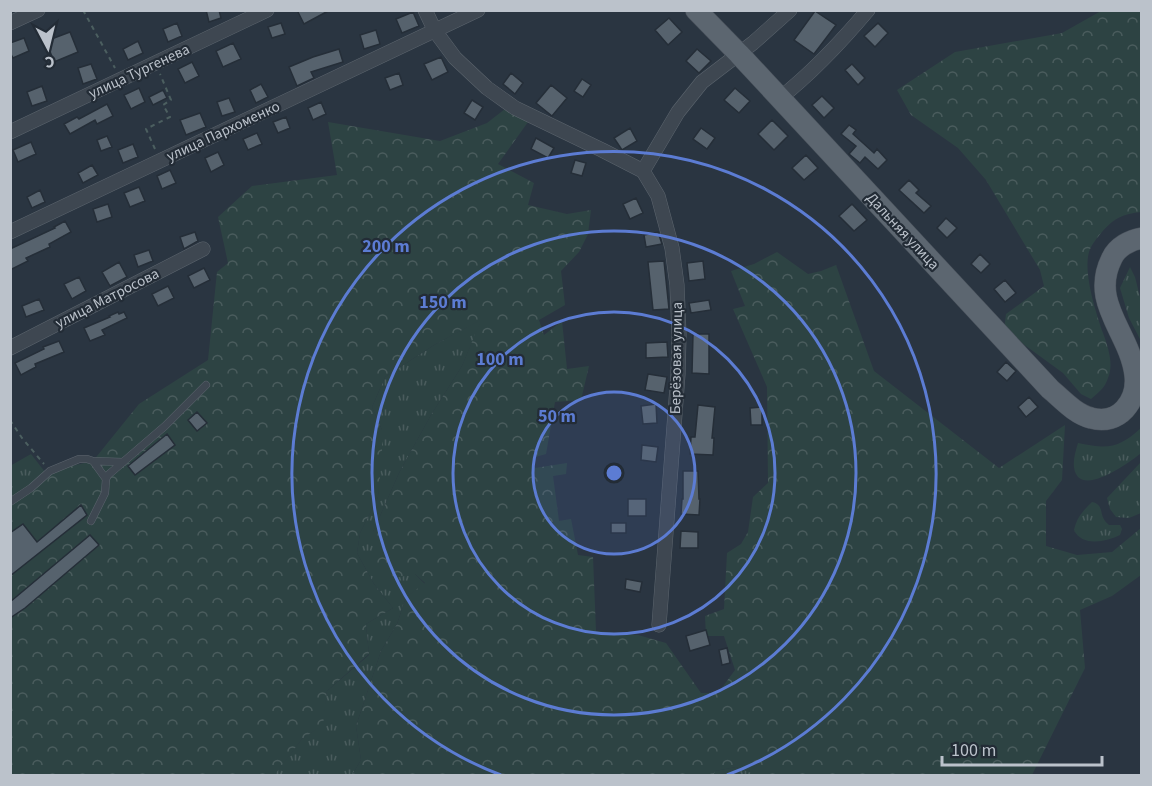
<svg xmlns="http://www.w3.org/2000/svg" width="1152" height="786" viewBox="0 0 1152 786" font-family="'Source Sans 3',sans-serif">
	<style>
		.grass { fill: url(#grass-tufts) }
		.forest { fill: url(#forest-crowns) }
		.building { fill: #56626d; stroke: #252e38; stroke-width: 1.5 }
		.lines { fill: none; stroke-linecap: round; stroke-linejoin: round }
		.service-casing { stroke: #5c656e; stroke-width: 8 }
		.minor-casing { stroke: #5c656e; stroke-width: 15 }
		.primary-casing { stroke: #48505a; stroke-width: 22 }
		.path { stroke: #4c5f60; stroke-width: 2; stroke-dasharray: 4.5 4.5; stroke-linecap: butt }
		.service { stroke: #3e4751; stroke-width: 7 }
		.minor { stroke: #3e4751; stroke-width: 14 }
		.primary { stroke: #5c6670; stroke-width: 21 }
		.ring { fill: none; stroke: #5c7cd3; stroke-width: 3 }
		.labels { text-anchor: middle; stroke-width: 4.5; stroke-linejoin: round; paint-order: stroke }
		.street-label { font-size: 15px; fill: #bbc2cb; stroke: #232c36 }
		.centre { fill: #5c7cd3; stroke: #232c36; stroke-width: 3 }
		.ring-label { font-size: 18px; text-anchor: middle; font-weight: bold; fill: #5c7cd3; stroke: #232c36; stroke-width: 4.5; stroke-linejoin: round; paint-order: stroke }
	</style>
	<defs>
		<pattern id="grass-tufts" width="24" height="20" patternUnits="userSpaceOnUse" patternTransform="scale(1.5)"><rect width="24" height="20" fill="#2d4343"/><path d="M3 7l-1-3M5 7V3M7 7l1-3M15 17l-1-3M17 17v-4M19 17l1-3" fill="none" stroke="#4a5c5d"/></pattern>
		<pattern id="forest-crowns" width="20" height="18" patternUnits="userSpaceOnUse" patternTransform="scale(1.5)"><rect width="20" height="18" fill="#2d4343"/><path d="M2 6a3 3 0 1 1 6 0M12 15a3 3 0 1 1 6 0" fill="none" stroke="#4a5c5d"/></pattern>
	</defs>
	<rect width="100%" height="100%" fill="#2a3541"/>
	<path class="grass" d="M1130,267L1135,277L1141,301V341L1129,318L1120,288Z
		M482,319L462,366L431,415L399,473L373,532L425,584L406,597L397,624L381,651L356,726L361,760L352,775L273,776L302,739L322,725L327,691L369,655L366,624L393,608L374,584L357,553L360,533L378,497L382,430L372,407L385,377L434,345Z
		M1141,428V453C1129,463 1078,500 1074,467C1073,459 1076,450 1078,443C1108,449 1118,449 1141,428Z
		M31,454L45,472L10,502V466Z
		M1141,462V513L1129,518L1116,517L1110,509L1107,498Z
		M1092,502C1106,505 1097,516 1109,525H1120L1122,529L1120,535C1106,542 1082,547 1074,530C1077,517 1083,511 1092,502Z
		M736,767L759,775L711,776L715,771Z"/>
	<path class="forest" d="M1101,11H1141V212C1123,214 1114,218 1102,232C1097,238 1091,245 1089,252C1083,273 1096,313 1103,333C1108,347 1114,364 1108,378C1105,388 1098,393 1091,399L1081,394L1063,373L1004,330L1006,314L1044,286L1040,270L986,180L958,148L911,115L897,90L955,52L1062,33Z
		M505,109L528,122L498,164L534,183L528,205L567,214L591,210L588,234L579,252L561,271L565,305L539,320L544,335L562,321L567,369L589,366L581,400L555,402L546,454L535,457V468L567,463L566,474L553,476L559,521L571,519L578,555L593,557L596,631L638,635L666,643L701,693H718L735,670L724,636H706L705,616L724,609L727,553L741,544L748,532L753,497L768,483L767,387L733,309L745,306L731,271L754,264L777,252L808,274L821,271L836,265L874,371L999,468L1065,425L1062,480L1046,501V546L1077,555L1112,552L1141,528V575L1112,596L1080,610L1085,668L1032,775L759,776L736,767L715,771L711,776L352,775L361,760L356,726L381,651L397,624L406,597L425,583L415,574L385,580L377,564L373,532L399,473L431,415L462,366L481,320L434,345L385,377L372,407L382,430V457L378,497L360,533L357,553L374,584L393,608L366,624L369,654L327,691L323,725L302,739L276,773L273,776H11V505L50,471L93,461L139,404L208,360L217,272L228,263L218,217L252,186L337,175L328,122L440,141L487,123Z"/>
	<path class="building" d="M206,10H219L221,18L209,22Z
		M297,10H330L304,24Z
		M815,11L836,25L814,54L794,40Z
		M413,12L419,26L402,33L396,19Z
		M669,18L682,32L668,45L655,30Z
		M177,23L182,36L168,42L163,29Z
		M281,23L285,34L272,38L268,27Z
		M878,23L888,33L875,47L864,36Z
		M376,30L380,44L364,49L360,35Z
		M70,32L78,52L54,62L46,41Z
		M24,38L29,51L13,58L10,53V43Z
		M138,41L143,53L128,60L123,49Z
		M233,43L241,59L223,67L216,51Z
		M339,49L343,62L311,72L314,78L297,86L289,67L313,57Z
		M697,49L711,61L699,73L686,61Z
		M441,57L448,72L432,80L424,64Z
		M192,62L199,76L185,83L178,69Z
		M91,64L97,79L83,84L78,68Z
		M852,64L865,78L858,85L845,70Z
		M399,73L403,85L390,90L385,78Z
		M511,73L523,83L515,94L503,84Z
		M582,79L591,85L583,97L574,91Z
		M261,84L268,97L256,103L250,90Z
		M551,85L567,98L552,116L536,103Z
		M42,86L47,101L32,106L27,92Z
		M139,88L145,102L131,109L124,95Z
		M735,88L750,101L739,113L724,100Z
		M163,90L167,98L153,105L149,97Z
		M822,96L834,108L824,118L812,105Z
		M229,98L235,112L222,116L217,102Z
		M472,100L483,107L475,120L464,113Z
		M321,102L326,114L313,120L308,108Z
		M107,104L113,116L97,124L95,120L70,134L64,124L77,117L79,119Z
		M200,113L206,127L186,135L180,120Z
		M286,117L290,128L278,133L273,122Z
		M772,120L788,136L774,150L758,134Z
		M849,125L856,130L853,134L874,153L877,149L887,160L878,169L865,157L860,163L849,154L856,146L841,134Z
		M630,128L637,141L622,150L614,138Z
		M701,128L715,138L707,149L693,139Z
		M257,133L262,144L248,150L243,139Z
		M107,136L112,147L101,151L97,140Z
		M536,138L554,148L548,158L531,149Z
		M31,142L36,154L18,162L13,150Z
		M133,144L138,157L123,163L118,150Z
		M218,152L224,165L211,172L205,158Z
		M806,155L818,168L804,180L792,168Z
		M575,160L586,163L582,176L571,173Z
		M92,165L98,175L83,183L78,173Z
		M170,170L176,183L162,189L157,176Z
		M909,180L919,190L916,193L931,206L924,213L899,190Z
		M139,187L145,201L130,207L124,193Z
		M40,190L45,202L32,208L27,197Z
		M636,198L643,213L630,219L623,204Z
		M108,204L112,217L97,222L93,209Z
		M852,204L867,220L854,231L839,216Z
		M946,218L957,228L947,238L937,228Z
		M65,221L71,232L49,244L50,247L26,258L28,261L10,270V249L55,228L54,227Z
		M195,232L198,241L184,249L180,237Z
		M658,232L662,244L646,247L644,235Z
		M149,250L153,261L138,267L134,255Z
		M980,254L990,264L981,273L971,264Z
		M664,261L669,309L653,310L648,262Z
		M703,261L705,279L689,281L687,263Z
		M119,262L127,277L110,286L102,272Z
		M204,268L210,280L194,288L188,276Z
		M79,277L86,291L72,299L64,284Z
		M1005,280L1016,293L1005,302L994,289Z
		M168,286L174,298L158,306L152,294Z
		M39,299L44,310L26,317L22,306Z
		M709,300L711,310L691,313L689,303Z
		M118,312L119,314L124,312L127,318L102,330L105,335L90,341L84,328L110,317L109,316Z
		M693,334H709V374L692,373Z
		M59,341L64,352L35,364L36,367L21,375L15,363L44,349L43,347Z
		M667,342L668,357L646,358V343Z
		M1006,362L1016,371L1007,381L997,372Z
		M648,374L667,377L664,393L645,390Z
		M1029,397L1038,407L1026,417L1018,407Z
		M656,404L657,423L643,424L641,406Z
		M698,405L715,407L712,438H714L713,455L690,454L691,437H695Z
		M762,407V425H751L750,408Z
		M197,412L207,423L197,431L188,420Z
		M167,434L175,445L135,475L128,466Z
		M642,445L658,447L656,462L641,460Z
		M683,471H698L699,499H700L699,515L681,514L682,499H683Z
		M628,499H646V516H628Z
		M81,505L87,515L10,576V533L23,524L37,542Z
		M611,523H626V533H611Z
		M681,531L698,532V548H680Z
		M90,535L99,545L25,608L10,618V602Z
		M626,579L642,582L640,592L625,589Z
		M706,630L710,645L690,651L686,636Z
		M727,648L730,663L722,665L719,650Z"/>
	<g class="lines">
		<g class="service-casing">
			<path id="service" d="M93,461L123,462
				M10,502L31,488L50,471L79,459H87L93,461L106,479
				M91,521L105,493L106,479L108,475L165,426L206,385"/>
		</g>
		<g class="minor-casing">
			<path id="minor" d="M425,10L435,31L455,58L487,88L515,108L602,150L643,171L658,196L672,248L677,285L679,335L678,374L659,625
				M10,23L38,10
				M780,98C813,72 841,42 868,10
				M10,132L267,10
				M643,171L678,112L702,82L753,43L790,10
				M10,232L478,10
				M10,348L203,249"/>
		</g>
		<g class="primary-casing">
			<path id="primary" d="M696,10L739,54L1050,389C1062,399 1075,414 1091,418C1119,426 1138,401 1135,375C1130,332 1089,303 1112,258C1117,247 1130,240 1142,238"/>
		</g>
		<path class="path" d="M83,10L115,68
			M155,149L146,129L170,117L163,105L171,100L160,74
			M10,420L22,438L44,464"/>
		<use href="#service" class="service"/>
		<use href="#minor" class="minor"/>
		<use href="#primary" class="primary"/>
	</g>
	<circle cx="614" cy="473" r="81" fill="#5c7cd3" fill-opacity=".12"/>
	<g class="ring">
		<circle cx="614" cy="473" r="81"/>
		<circle cx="614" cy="473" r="161"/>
		<circle cx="614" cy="473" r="242"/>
		<path d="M501 775A322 322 0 1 1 727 775"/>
	</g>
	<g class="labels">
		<g class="street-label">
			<text transform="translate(139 71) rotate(-25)" y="5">улица Тургенева</text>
			<text transform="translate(223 131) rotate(-25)" y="5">улица Пархоменко</text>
			<text transform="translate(903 231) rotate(47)" y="5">Дальняя улица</text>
			<text transform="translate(107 298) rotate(-27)" y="5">улица Матросова</text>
			<text transform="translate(676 358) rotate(-89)" y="5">Берёзовая улица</text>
		</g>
	</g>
	<circle cx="614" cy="473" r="9" class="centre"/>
	<g class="ring-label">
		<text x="386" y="252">200 m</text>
		<text x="443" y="308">150 m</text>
		<text x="500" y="365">100 m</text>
		<text x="557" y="422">50 m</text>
	</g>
	<rect width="1152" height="786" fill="none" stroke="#bbc2cb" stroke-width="24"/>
	<g transform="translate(48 48) rotate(173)" stroke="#232c36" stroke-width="4.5" paint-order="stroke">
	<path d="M0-4.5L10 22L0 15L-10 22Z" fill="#bbc2cb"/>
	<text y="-9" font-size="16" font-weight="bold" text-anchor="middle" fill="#bbc2cb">С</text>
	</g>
	<path d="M942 756v9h160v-9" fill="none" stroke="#bbc2cb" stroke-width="3"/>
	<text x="951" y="756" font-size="18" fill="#bbc2cb" stroke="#232c36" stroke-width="4.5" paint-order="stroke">100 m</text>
</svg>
